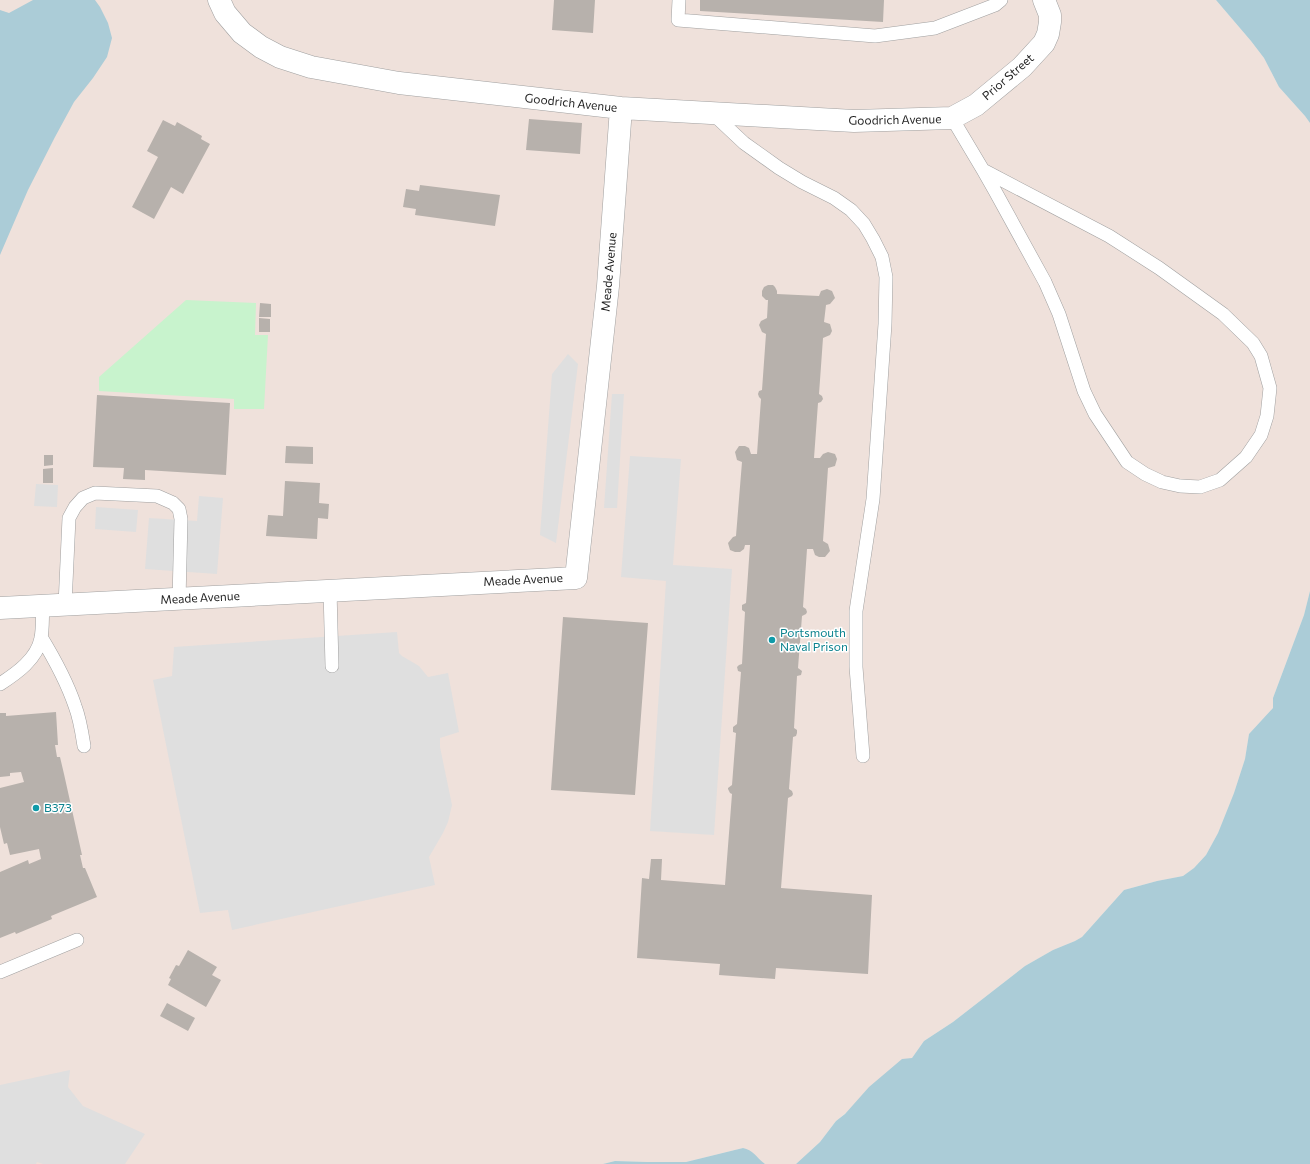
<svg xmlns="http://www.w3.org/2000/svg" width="1310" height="1164" viewBox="0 0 1310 1164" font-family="Commissioner,sans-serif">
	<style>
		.military { fill: #efe1db }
		.park { fill: #c8f3cd }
		.parking { fill: #dfdfdf }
		.water { fill: #abccd7 }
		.building { fill: #b7b1ac }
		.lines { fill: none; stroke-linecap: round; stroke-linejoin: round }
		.service-casing { stroke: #a0a0a0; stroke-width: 14 }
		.minor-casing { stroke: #a0a0a0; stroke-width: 23 }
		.service { stroke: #fff; stroke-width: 13 }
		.minor { stroke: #fff; stroke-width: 22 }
		.culture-dot { fill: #0f9aa8; stroke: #fff; stroke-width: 1.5 }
		.labels { text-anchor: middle; stroke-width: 3; stroke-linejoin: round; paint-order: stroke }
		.street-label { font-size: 12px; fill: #1f1f1f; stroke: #fff }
		.culture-label { font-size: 12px; fill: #0d838f; stroke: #fff; text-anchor: start }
	</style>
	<rect width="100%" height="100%" fill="#eeece6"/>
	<path class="military" d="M0,0H1216L1251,41L1264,58L1279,87L1305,116L1310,123V591L1304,615L1273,698V708L1249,734L1245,759L1234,793L1218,833L1206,855L1194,868L1183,876L1157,881L1124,890L1082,937L1075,941L1053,950L1025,966L953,1022L924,1041L912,1058L836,1121L820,1142L796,1164H765L743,1148L686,1162H647L615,1161L603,1164H0Z"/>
	<path class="park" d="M186,300L256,303L255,335H268L264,409H234V399L99,391V377Z"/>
	<path class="parking" d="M568,354L578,364L556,543L540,535L552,374Z
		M612,394H624L617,508H604Z
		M630,456L681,459L673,565L732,569L714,835L650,831L666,581L621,577Z
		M36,484L58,485L57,507L34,506Z
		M199,496L223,498L217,574L145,569L149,518L197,521Z
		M96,507L138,510L136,532L95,529Z
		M397,632L399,653L402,656L419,666L428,677L448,673L459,732L440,738V747L452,805L448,822L443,833L429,857L435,885L232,930L228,910L200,913L153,680L172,676L174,647Z
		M70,1070L68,1087L83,1106L145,1134L125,1164H43L37,1162L36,1164H0V1085Z"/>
	<path class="water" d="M33,0H95L100,7L108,23L112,38L107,57L93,78L74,102L55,137L28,190L0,255V10L9,13Z
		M1216,0H1310V123L1305,116L1279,87L1264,58L1251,41Z
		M1310,591V1164H796L820,1142L836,1121L845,1114L869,1087L902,1059L912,1058L924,1041L953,1022L1025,966L1053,950L1075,941L1082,937L1124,890L1157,881L1183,876L1194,868L1206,855L1218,833L1234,793L1245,759L1249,734L1273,708V698L1304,615Z
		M743,1148C753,1150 757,1158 765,1164H603L615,1161L647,1162H686Z"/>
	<path class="building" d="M554,0H595L593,33L552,30Z
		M700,0H884L883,22L700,11Z
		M529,119L582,123L580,154L526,150Z
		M163,120L175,126L177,122L202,136L201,139L210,144L183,194L171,187L154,219L132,207L158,157L147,151Z
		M420,185L500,195L495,226L415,215L416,209L403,207L406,189L419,191Z
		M768,285H773L775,287L777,291V294L819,296L821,291L827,289L832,291L835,298L830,304L826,305L824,322L830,324L832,331L830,335L823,338L819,394L822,396L823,399L821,402L818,403L814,458H820L823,454L828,452L835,454L837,459L835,466L828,468L823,541L828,544L830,551L825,557H819L815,555L813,549H807L803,607L806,609L807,612L806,614L802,616L798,668L802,671L801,675L797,676L794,728L797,730V733L796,736L793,737L789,789L792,791L793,794L792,796L788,798L781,888L872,895L868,974L776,968L775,979L719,975L720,964L637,958L642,878L649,879L651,859H662L661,880L725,885L732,794L730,793L728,789V788L732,785L736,733L733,732V727L737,724L741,672L738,671L737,667L739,665L742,664L745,612L742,610V605L746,603L750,545H745L744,549L740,552H735L730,550L728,543L733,537L736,536L742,462L737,460L735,452L739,446H745L749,448L751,454H757L761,399L759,397L758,394L759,391L762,390L766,334L762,332L759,325L761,321L767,318L768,300H766L762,296V291L764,287Z
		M260,303L271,304V317H259Z
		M259,318L270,319V332H259Z
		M97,395L230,403L226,475L145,470V480L123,479L124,468L93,467Z
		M286,446L313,447V464L285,463Z
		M44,455H53V465L44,466Z
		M53,468V483H43V469Z
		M285,481L320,483L319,503L329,504L328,519L318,518L317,539L266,536L268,515L283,516Z
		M563,617L648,623L635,795L551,790Z
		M56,712L58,745H55L57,757H60L64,774L82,855H80L83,868H85L97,897L51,916L52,919L16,934L15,932L0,938V872L28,860L29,864L41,859L39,849L10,855L7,843L4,844L0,827V788L24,782L21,772L10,773V776L0,777V713H6V716Z
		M188,950L217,967L212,975L221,980L206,1007L168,985L171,979L169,978L176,965L179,966Z
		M167,1003L195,1018L188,1031L160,1016Z"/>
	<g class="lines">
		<g class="service-casing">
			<path id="service" d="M679,0L678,20L875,36L935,28L995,5L1001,0
				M712,113L744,143L779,168L802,182L834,198L851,210L864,224L873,239L882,257L886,277L885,324L873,499L856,611V667L863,756
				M952,118L983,170L995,191L1045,282L1059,314L1084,391L1095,414L1127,462L1145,474L1162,482L1180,486L1200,487L1220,480L1246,457L1261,435L1267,416L1270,388L1261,356L1253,343L1223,314L1159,268L1109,236L983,170
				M330,590L332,666
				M65,605L69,518L75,507L83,498L95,493L157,496L173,503L179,509L181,519L179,600
				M41,637C55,660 67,682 75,706C80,719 82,733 84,746
				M0,684C17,673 37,659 41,638C43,628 42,616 43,606
				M0,972L77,940"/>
		</g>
		<g class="minor-casing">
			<path id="minor" d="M219,0L225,13L242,33L261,47L280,57L311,67L399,83L621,108L854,121L952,118L976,105L1022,67L1044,43L1048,34L1050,22V15L1044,0
				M0,608L576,578L608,286L621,108"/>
		</g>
		<use href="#service" class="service"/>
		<use href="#minor" class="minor"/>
	</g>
	<g class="culture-dot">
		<circle cx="772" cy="640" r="4"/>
		<circle cx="36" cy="808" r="4"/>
	</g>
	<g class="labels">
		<g class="street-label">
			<text transform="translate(1008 77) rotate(-41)" y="4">Prior Street</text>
			<text transform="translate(571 103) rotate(6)" y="4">Goodrich Avenue</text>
			<text transform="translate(895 120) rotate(-1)" y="4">Goodrich Avenue</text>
			<text transform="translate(609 272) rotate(-85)" y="4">Meade Avenue</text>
			<text transform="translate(523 580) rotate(-3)" y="4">Meade Avenue</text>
			<text transform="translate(200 598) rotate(-3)" y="4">Meade Avenue</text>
		</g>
		<g class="culture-label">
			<text x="780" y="637">Portsmouth<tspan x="780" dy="14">Naval Prison</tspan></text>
			<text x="44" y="812">B373</text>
		</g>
	</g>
</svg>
